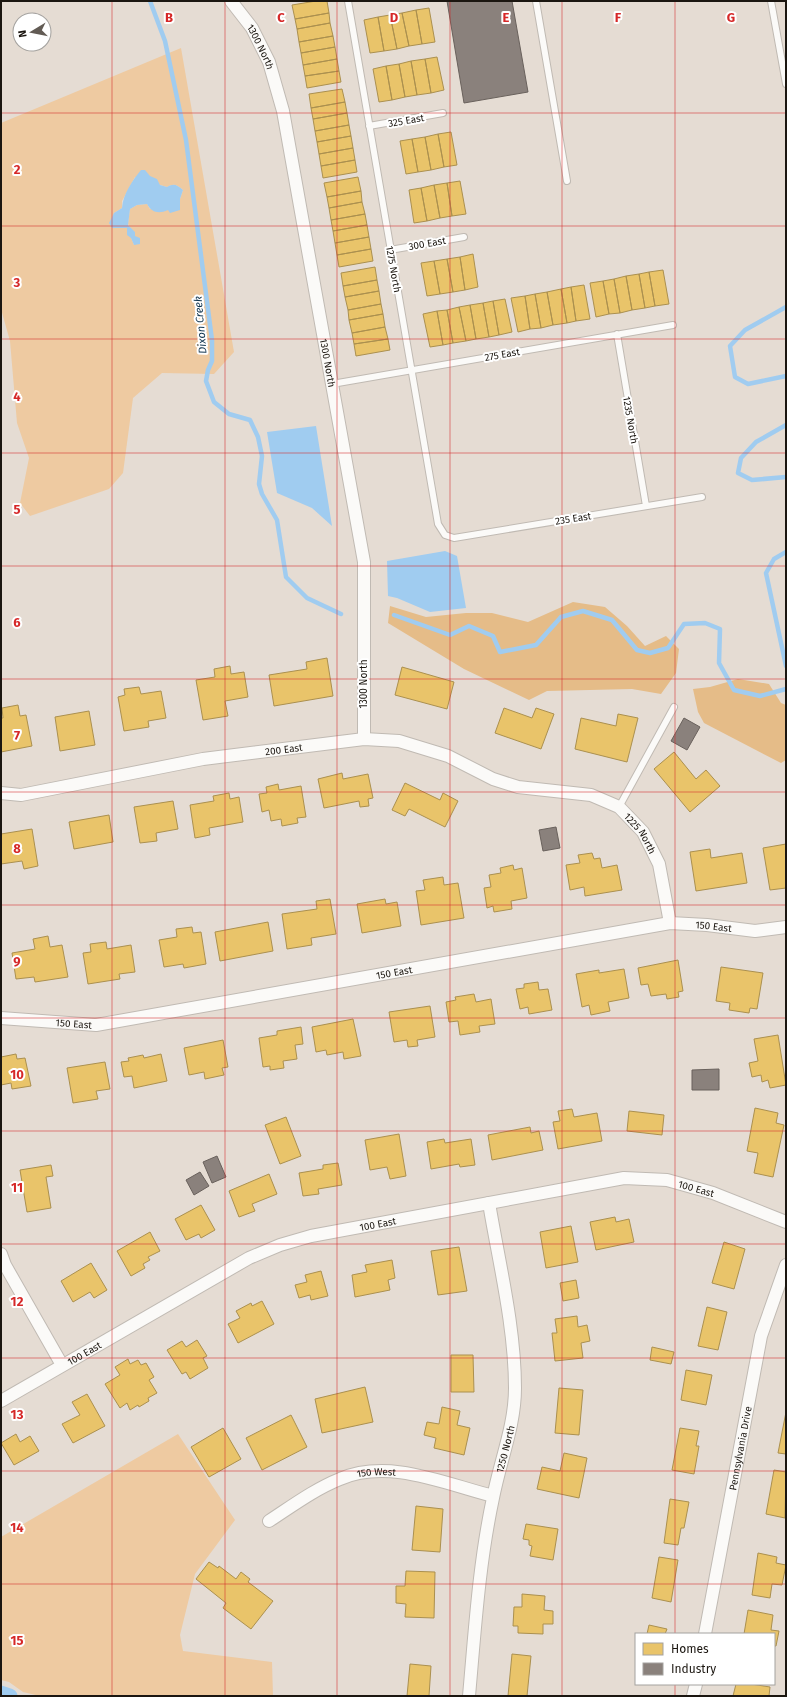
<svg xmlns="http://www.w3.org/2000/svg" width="787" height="1697" viewBox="0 0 787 1697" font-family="'Fira Sans',sans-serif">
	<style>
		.green { fill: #eecaa1; fill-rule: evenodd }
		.forest { fill: #e5bc88 }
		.water { fill: #a0ccf0 }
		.homes { fill: #e9c46a; stroke: #ab904f }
		.industry { fill: #8a817c; stroke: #69615c }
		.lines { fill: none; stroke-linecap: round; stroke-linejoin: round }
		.stream { stroke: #a0ccf0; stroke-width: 4.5 }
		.canal { stroke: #a0ccf0; stroke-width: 15 }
		.service-casing { stroke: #c0bab3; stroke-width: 8 }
		.minor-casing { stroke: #c0bab3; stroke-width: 14 }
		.service { stroke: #fbfaf8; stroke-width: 6 }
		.minor { stroke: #fbfaf8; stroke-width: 12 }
		.grid { fill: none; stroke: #d62828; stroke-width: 1; stroke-opacity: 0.55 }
		.labels { text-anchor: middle; stroke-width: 4; stroke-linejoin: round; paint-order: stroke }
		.street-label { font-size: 10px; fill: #1b1610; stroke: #fff }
		.water-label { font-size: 11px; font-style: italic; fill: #0c314c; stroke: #fff }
		.grid-label { font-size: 13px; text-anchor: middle; font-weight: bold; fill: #d62828; stroke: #fff; stroke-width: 4; stroke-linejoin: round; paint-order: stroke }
	</style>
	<rect width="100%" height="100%" fill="#e5dcd3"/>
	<path class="green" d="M181,48L234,352L214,374L162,373L133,398L123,473L109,489L30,516L20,503L29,458L17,423L10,341L1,309V123ZM135,177L167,187C174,183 177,185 183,190L180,199V210L150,209L147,204L137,205L130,209L128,224L135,236L134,245L127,228L119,227L114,213L122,208V201Z
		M178,1434L235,1520L195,1574L180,1635L183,1651L272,1662L273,1696H40L23,1692L9,1682L1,1680V1537Z"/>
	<path class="forest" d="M573,602L605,607L627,626L645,646L666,636L679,649L676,673L661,694L632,689L547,691L529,700L464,669L388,623L390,606L426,617L466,613H492L528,622Z
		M738,679L769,684L781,703L786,705V760L781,763L704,723L698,712L693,689L710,687Z"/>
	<path class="water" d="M141,170H145L150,176L157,179L160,185L167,187C174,183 177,185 183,190L180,199V210L170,213L168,210C159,214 152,213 147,204L137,205L130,209L128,225L135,232V236L140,238V244L134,245L131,238L127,235V228H112L109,223L114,213L122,208C123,194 132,181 141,170Z
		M316,426L332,526L312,508L277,493L267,432Z
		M445,551L457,556L466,608L430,612L397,598L388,596L387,561Z"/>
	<path class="homes" d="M316,1H327L329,13L295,19L292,5Z
		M429,8L435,42L422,44L416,10Z
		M416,10L422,44L409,46L402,13Z
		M329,13L330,23L297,29L295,19Z
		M402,13L409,46L397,49L390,15Z
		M390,15L397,49L384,51L378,17Z
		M378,17L384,51L370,53L364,20Z
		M330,23L333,36L299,42L297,29Z
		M333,36L335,47L301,53L299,42Z
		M335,47L337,59L303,65L301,53Z
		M437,57L444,90L431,93L425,59Z
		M337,59L339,71L305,76L303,65Z
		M425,59L431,93L417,95L411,61Z
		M411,61L417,95L405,97L399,64Z
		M399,64L405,97L392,100L386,66Z
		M386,66L392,100L379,102L373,69Z
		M339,71L341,82L307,88L305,76Z
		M342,89L345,102L311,108L309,94Z
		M345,102L347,113L313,119L311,108Z
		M347,113L349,125L315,131L313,119Z
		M349,125L351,136L317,142L315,131Z
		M451,132L457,165L444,167L438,134Z
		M438,134L444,167L431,170L425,137Z
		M351,136L353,148L319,154L317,142Z
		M425,137L431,170L418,172L412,139Z
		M412,139L418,172L406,174L400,141Z
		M353,148L355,160L321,166L319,154Z
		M355,160L357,172L323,178L321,166Z
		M358,177L361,191L327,197L324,183Z
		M460,181L466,214L452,216L447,183Z
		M447,183L452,216L440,218L434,185Z
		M434,185L440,218L427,221L421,188Z
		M421,188L427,221L414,223L409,190Z
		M361,191L362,202L329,208L327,197Z
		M362,202L365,214L331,220L329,208Z
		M365,214L367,225L333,231L331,220Z
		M367,225L369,237L335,243L333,231Z
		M369,237L371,249L337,255L335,243Z
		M371,249L373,261L339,267L337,255Z
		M473,254L478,287L465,290L460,257Z
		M460,257L465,290L453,292L447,259Z
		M447,259L453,292L440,294L434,261Z
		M434,261L440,294L427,296L421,263Z
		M375,267L377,280L343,286L341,273Z
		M663,270L669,304L655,306L649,272Z
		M649,272L655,306L645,308L639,274Z
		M639,274L645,308L632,310L626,276Z
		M626,276L632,310L620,313L614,279Z
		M614,279L620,313L609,314L603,281Z
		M377,280L379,291L345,297L343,286Z
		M603,281L609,314L596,317L590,283Z
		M584,285L590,319L576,321L571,287Z
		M571,287L576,321L567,323L561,289Z
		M561,289L567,323L553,325L547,292Z
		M379,291L381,304L348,310L345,297Z
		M547,292L553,325L541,328L535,294Z
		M535,294L541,328L530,329L525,296Z
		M525,296L530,329L518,332L511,298Z
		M505,299L512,332L499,335L493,301Z
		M493,301L499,335L489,337L483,303Z
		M483,303L489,337L476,339L470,305Z
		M381,304L383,314L349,320L348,310Z
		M470,305L476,339L466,341L459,307Z
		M459,307L466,341L453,343L447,310Z
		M447,310L453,343L443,345L437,311Z
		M437,311L443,345L430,347L423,314Z
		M383,314L385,327L352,333L349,320Z
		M385,327L388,339L354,344L352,333Z
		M388,339L390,350L356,356L354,344Z
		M327,658L333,696L274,706L269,675L307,669L306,662Z
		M230,666L231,674L244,672L248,697L225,701L228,716L203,720L196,680L215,677L214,669Z
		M402,667L454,682L447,709L395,695Z
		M139,687L141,694L161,691L166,718L148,721L149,727L124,731L118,697L125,695L124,689Z
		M18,705L20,716L26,715L32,746L1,752V718H3L2,708Z
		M504,708L532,718L536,708L554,714L541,749L495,733Z
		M89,711L95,745L60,751L55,717Z
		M618,714L638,718L627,762L575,749L581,718L616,726Z
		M674,752L696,779L706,770L720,786L690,812L654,769Z
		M342,773L343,779L368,774L373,798L368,799L369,806L360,807L359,801L324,808L318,779Z
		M405,783L440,800L443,793L458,801L445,827L409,809L405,816L392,810Z
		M278,784L279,790L301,786L306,817L297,818L298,823L282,826L281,819L271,821L269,810L262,812L259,794L267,793L266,787Z
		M229,793L230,799L239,797L243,822L209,828L210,835L195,838L190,805L214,801L213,796Z
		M173,801L178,829L156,833L157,841L140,843L134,807Z
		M109,815L113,842L74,849L69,822Z
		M32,829L38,866L24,869L22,861L1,864V834Z
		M786,844V888L770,890L763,848Z
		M710,849L711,858L742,853L747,883L696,891L690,852Z
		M592,853L594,859L600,858L602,868L617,865L622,890L585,896L584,887L570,890L566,865L580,863L578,855Z
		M513,865L514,870L522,868L527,898L511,901L512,909L494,912L493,906L487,908L484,888L491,887L489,875L501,873L500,868Z
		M443,877L444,885L458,883L464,918L421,925L416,891L425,890L423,880Z
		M330,899L336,934L311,938L312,945L287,949L282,914L317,909L316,901Z
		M385,899L386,904L397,902L401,926L362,933L357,904Z
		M268,922L273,951L220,961L215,932Z
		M192,927L193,933L201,932L206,964L184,968L183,964L164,967L159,940L177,937L176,929Z
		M48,936L50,947L62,945L68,977L35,982L34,977L16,979L12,953L35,949L33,939Z
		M106,942L107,949L131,945L135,972L119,974L120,979L88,984L83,953L91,952L90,944Z
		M678,960L683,991L678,992L679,997L667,999L666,994L651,996L648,984L641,985L638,968Z
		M721,967L763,973L757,1009L750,1008L749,1013L729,1010L730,1003L716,1001Z
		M624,969L629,998L608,1002L610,1011L591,1015L589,1005L582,1007L576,974L599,970V973Z
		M538,982L539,990L548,989L552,1010L529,1014L528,1007L520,1009L516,989L524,988V984Z
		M474,994L476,1002L491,999L495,1024L479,1026L480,1032L460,1035L458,1021L449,1022L446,1002L456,1000L455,997Z
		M430,1006L435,1037L417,1040L418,1046L408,1047L407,1040L394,1042L389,1012Z
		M353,1019L361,1056L344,1059L343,1052L327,1055L326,1050L316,1052L312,1027Z
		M301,1027L303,1044L295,1045L297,1059L283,1061L284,1068L270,1070V1066L263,1067L259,1038L277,1035V1031Z
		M778,1035L786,1085L770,1088L768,1080L762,1082L761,1075L752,1077L749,1063L758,1061L754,1039Z
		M223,1040L228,1067L222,1068L224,1075L205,1079L204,1072L189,1075L184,1048Z
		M16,1054L17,1059L25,1058L31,1086L12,1089L11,1083L1,1085V1057Z
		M161,1054L167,1081L134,1088L132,1076L124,1077L121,1062L129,1061L128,1058L143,1055L144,1058Z
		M105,1062L110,1089L96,1091L98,1099L73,1103L67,1068Z
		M755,1108L778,1113L776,1123L784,1125L773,1177L754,1173L758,1153L747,1151Z
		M572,1109L574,1117L597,1113L602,1141L558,1149L553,1122L560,1121L558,1111Z
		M629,1111L664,1115L662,1135L627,1131Z
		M286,1117L301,1156L280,1164L265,1125Z
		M530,1127L531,1133L539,1131L543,1150L492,1160L488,1135Z
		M399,1134L406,1176L390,1179L387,1167L370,1170L365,1140Z
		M444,1139L445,1143L471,1139L475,1165L460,1167L459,1164L431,1169L427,1142Z
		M338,1163L342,1185L318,1189L319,1194L303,1196L299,1173L323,1169V1165Z
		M51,1165L53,1176L46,1177L51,1208L27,1212L20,1170Z
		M269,1174L277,1194L252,1204L255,1211L239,1217L229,1191Z
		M201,1205L215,1230L201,1238L199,1234L186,1240L175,1219Z
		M615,1217L616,1222L629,1219L634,1242L596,1250L590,1222Z
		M571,1226L578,1262L546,1268L540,1232Z
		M150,1232L160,1251L148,1257L150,1260L143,1264L145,1268L131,1276L117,1251Z
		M724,1242L745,1249L734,1289L712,1283Z
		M459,1247L467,1291L438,1295L431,1251Z
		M392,1260L395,1278L388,1280L390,1290L355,1297L352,1275L367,1272L365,1265Z
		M91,1263L107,1290L94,1298L90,1292L73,1302L61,1281Z
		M321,1271L328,1296L311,1300L310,1295L299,1298L295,1285L307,1282L305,1275Z
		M576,1280L579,1298L563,1301L560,1283Z
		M262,1301L274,1324L238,1343L228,1324L240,1318L236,1311L251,1303L252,1306Z
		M707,1307L727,1312L718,1350L698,1346Z
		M577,1316L578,1327L587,1325L590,1341L581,1343L583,1358L555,1361L552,1333H557L555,1319Z
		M197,1340L207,1356L203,1358L208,1368L190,1379L186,1372L182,1374L167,1350L182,1341L186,1347Z
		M652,1347L674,1352L671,1364L650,1360Z
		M451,1355H473L474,1392H451Z
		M128,1359L130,1364L138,1360L141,1365L146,1363L154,1377L149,1380L157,1393L148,1398L149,1401L139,1407L138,1405L130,1410L127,1403L120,1408L105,1384L120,1375L115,1367Z
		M686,1370L712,1375L706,1405L681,1400Z
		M365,1387L373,1422L322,1433L315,1399Z
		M559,1388L583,1390L579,1435L555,1433Z
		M87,1394L105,1426L73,1443L62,1424L80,1415L72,1402Z
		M442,1407L460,1411L457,1425L470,1428L464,1455L434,1448L436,1438L424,1435L427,1422L439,1424Z
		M786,1412V1454L778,1453Z
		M291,1415L307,1447L262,1470L246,1438Z
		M223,1428L241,1459L209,1477L191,1447Z
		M680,1428L699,1431L696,1446H699L694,1474L672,1470Z
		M16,1434L20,1442L30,1436L39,1451L14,1465L1,1443Z
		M564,1453L587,1458L579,1498L537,1489L542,1467L560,1471Z
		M774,1470L786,1472L785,1518L766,1514Z
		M670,1499L689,1502L684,1528H681L678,1545L664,1543Z
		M416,1506L443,1509L440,1552L412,1550Z
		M526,1524L558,1529L553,1560L530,1556L532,1546L529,1545V1540L523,1539Z
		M758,1553L777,1557L776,1563L786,1565L782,1585L772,1584L770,1598L752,1595Z
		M659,1557L678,1560L671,1602L652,1598Z
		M209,1562L218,1568L219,1566L236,1579L241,1572L250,1579L248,1582L273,1601L251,1629L223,1608L226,1603L196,1579Z
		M406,1571L435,1572L434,1618L405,1617L406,1604L396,1603V1586H405Z
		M522,1594L545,1596L544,1610L553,1611V1624H543V1634L518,1633V1626H513L514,1607H522Z
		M748,1610L773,1615L771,1630L779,1631L776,1646H774V1634H744Z
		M649,1625L667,1629L665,1634H647Z
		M512,1654L531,1656L527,1696H508Z
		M410,1664L431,1666L429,1696H407Z
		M736,1684H751L770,1687L769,1696H733Z"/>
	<path class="industry" d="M447,1H512L528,92L464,103Z
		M684,718L700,727L687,750L671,741Z
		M556,827L560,848L543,851L539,830Z
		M719,1069V1090H692V1070Z
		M217,1156L226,1177L212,1183L203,1162Z
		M200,1172L209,1186L194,1195L186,1180Z"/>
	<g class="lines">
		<path class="stream" d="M150,1L165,41L186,140L212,340V361L208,370L206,381L214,402L229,414L250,420L258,437L262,456L259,484L262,494L277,520L286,577L307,598L341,614
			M786,307L745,330L730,346L735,377L748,384L786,376
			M786,425L756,442L741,458L738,473L752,480L786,477
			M786,552L774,559L766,573L786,666
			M394,615L450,635L469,626L493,636L500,652L536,645L561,617L583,611L612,620L637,650L650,653L668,648L684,624L705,623L720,629L719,663L734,690L760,696L786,689"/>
		<path class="canal" d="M1,1693L10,1696"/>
		<g class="service-casing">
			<path id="service" d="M348,1L438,524L445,535L454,538L702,497
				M536,1L567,181
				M771,1L786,84
				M369,126L443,113
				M390,250L464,237
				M617,334L646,506
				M332,384L673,325
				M619,807L674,707"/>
		</g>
		<g class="minor-casing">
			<g id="minor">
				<path id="s1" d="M231,1L252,28L269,62L283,111L305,234L364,562V739"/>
				<path id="s2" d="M1,793L21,795L203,759L364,739L399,741L448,756L493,779L518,787L591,795L619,807L643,832L659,864L670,923"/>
				<path id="s3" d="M1,1018L96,1025L670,923L707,925L755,931L786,927"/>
				<path d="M1,1254L5,1265L62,1365"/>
				<path id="s4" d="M1,1401L249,1258L280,1245L311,1236L624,1178L667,1180L713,1193L786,1222"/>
				<path id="s5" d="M269,1521C292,1506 315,1489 340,1479C389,1458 445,1484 493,1496"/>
				<path id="s6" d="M705,1634L761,1336L786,1265"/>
				<path id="s7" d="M469,1696C475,1629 479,1563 493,1498C500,1461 515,1426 515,1388C515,1327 499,1263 489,1203"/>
				<path d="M693,1696L696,1684"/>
			</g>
		</g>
		<use href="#service" class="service"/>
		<use href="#minor" class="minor"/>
	</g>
	<path class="grid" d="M112,1V1696M225,1V1696M337,1V1696M450,1V1696M562,1V1696M675,1V1634M1,113H786M1,226H786M1,339H786M1,453H786M1,566H786M1,679H786M1,792H786M1,905H786M1,1018H786M1,1131H786M1,1244H786M1,1358H786M1,1471H786M1,1584H786M675,1684V1696"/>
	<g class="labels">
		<g class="street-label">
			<text dy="4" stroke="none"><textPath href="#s1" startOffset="55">1300 North</textPath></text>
			<text transform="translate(406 120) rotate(-10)" y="4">325 East</text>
			<text transform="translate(427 243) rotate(-10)" y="4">300 East</text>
			<text transform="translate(394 269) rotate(80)" y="4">1275 North</text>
			<text transform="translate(502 354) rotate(-10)" y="4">275 East</text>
			<text dy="4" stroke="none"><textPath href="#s1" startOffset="379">1300 North</textPath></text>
			<text transform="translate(631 420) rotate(80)" y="4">1235 North</text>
			<text transform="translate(573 518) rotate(-9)" y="4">235 East</text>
			<text transform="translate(363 684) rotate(-90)" y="4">1300 North</text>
			<text dy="4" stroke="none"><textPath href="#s2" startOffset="287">200 East</textPath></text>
			<text dy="4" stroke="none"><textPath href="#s2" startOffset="669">1225 North</textPath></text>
			<text dy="4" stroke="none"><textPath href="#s3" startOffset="722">150 East</textPath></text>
			<text dy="4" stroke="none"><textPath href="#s3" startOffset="398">150 East</textPath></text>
			<text dy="4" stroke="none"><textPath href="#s3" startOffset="73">150 East</textPath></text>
			<text dy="4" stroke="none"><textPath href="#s4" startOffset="744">100 East</textPath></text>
			<text dy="4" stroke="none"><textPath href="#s4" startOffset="420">100 East</textPath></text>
			<text dy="4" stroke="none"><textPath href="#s4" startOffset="96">100 East</textPath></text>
			<text dy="4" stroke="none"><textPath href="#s6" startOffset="189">Pennsylvania Drive</textPath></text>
			<text dy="4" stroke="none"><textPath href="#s7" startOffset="250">1250 North</textPath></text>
			<text dy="4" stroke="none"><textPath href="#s5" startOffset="120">150 West</textPath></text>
		</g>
		<g class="water-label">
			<text transform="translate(200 325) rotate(-95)" y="4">Dixon Creek</text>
		</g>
	</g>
	<g class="grid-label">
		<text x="169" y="22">B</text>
		<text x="281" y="22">C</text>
		<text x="394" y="22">D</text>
		<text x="506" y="22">E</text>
		<text x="618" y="22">F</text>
		<text x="731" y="22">G</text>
		<text x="17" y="174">2</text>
		<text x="17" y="287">3</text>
		<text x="17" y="401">4</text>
		<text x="17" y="514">5</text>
		<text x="17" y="627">6</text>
		<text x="17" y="740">7</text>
		<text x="17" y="853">8</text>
		<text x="17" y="966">9</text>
		<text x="17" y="1079">10</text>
		<text x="17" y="1192">11</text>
		<text x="17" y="1306">12</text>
		<text x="17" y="1419">13</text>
		<text x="17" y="1532">14</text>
		<text x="17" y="1645">15</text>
	</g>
	<rect width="787" height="1697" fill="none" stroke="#1b1610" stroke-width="4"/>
	<rect x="635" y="1633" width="140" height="52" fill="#ffffff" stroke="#a4a29f"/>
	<rect x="643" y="1643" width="20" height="12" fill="#e9c46a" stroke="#a4a29f"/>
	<text x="671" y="1653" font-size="12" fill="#1b1610">Homes</text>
	<rect x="643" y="1663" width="20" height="12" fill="#8a817c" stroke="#a4a29f"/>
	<text x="671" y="1673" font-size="12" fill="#1b1610">Industry</text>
	<g transform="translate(32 32) rotate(260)"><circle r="19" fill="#ffffff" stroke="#a4a29f"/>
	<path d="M0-3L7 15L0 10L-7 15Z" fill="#625b54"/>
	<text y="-6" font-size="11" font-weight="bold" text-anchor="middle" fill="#1b1610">N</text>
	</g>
</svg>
